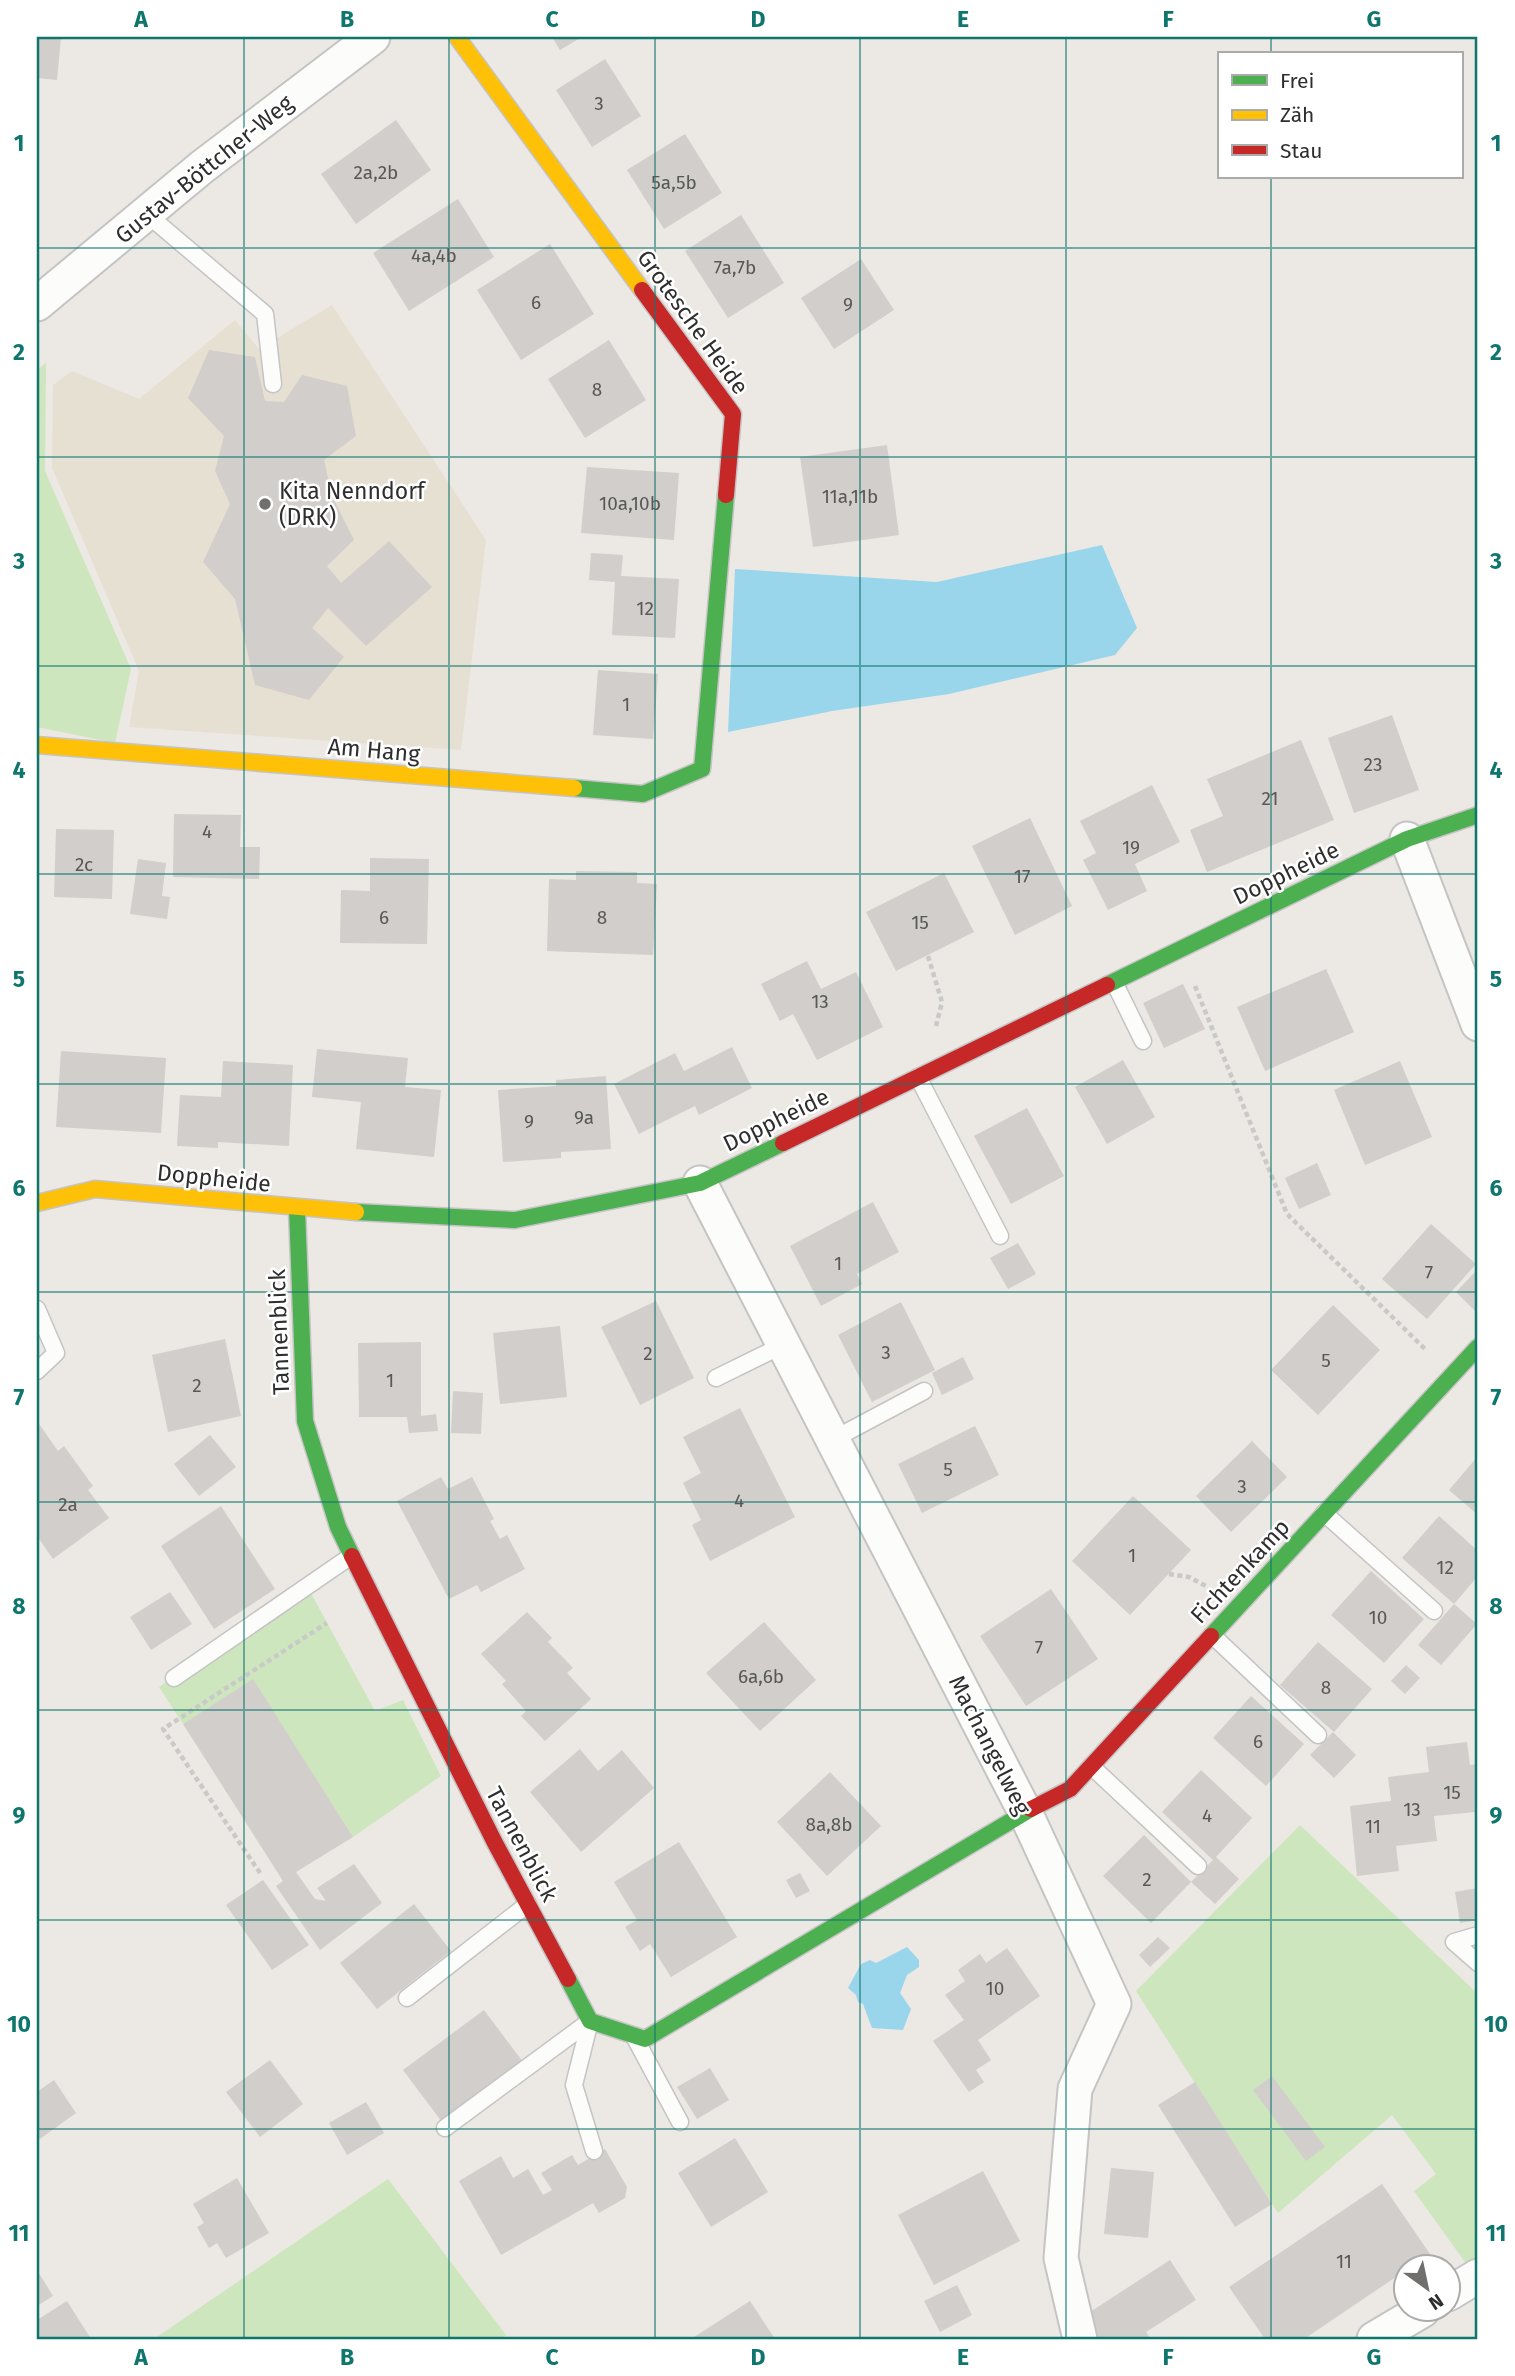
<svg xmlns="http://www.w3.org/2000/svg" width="1515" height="2376" viewBox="0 0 1515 2376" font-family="'Fira Sans',sans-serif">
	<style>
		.education { fill: #e6e0d3 }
		.green { fill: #cee6be }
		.water { fill: #99d6ec }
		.building { fill: #d1cecb }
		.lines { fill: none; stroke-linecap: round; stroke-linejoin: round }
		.lane-casing { stroke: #c5c4c5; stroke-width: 19 }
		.street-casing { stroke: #c5c4c5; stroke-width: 37 }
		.fast-casing { stroke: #c5c4c5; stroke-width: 19 }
		.slow-casing { stroke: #c5c4c5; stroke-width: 19 }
		.jam-casing { stroke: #c5c4c5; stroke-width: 19 }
		.path { stroke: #c9c9c8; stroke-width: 4.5; stroke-dasharray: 5 3.5; stroke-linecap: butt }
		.lane { stroke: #fcfcfb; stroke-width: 16 }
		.street { stroke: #fcfcfb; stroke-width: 33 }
		.fast { stroke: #4caf50; stroke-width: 16 }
		.slow { stroke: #ffc107; stroke-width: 16 }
		.jam { stroke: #c62828; stroke-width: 16 }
		.grid { fill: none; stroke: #0f766e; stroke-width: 2; stroke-opacity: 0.55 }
		.poi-dot { fill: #706f6e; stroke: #fff; stroke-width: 2.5 }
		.labels { text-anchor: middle; stroke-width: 5; stroke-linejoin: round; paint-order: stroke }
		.number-label { font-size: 19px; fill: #585857 }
		.street-label { font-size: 23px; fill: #2e2e2e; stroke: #fff }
		.poi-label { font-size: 23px; fill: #2e2e2e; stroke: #fff; text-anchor: start }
		.neatline { fill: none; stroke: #0f766e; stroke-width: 2.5 }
		.grid-label { font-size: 23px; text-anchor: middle; font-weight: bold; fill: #0f766e }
	</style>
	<rect width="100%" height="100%" fill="#ece8e4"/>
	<path class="education" d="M332,305L486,540L461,750L129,727L139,671L52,468L53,385L72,371L139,399L235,320L259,349Z"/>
	<path class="green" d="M46,363L45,471L131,669L115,743L37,727V370Z
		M307,1586L375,1711L403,1700L441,1776L353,1837L253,1680L183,1724L159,1687Z
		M1300,1825L1478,1994V2258L1467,2265L1414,2191L1436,2174L1392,2115L1278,2213L1136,1991Z
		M388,2179L506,2335L502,2339H154Z"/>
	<path class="water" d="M1102,545L1137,628L1115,655L949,694L832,711L728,732L735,569L937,582Z
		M907,1947L919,1960V1967L907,1975L900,1993L911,2009L903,2030L872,2028L863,2004L858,2002L856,1995L848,1988L861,1964L870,1960L876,1963Z"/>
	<path class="building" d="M37,37H61L57,80L37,78Z
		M552,37H582L560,50Z
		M605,59L641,116L592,147L556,90Z
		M396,120L431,170L356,224L321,174Z
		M685,134L722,193L664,229L627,170Z
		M458,199L494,257L409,311L373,253Z
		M741,215L784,283L728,318L685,251Z
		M550,244L594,314L521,360L477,290Z
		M861,259L894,310L834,349L801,298Z
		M609,340L646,400L585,438L548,379Z
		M209,350L255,357L265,401L284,402L302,375L347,386L356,436L324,460L332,496L354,540L327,566L341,583L389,541L432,587L366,646L328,608L312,628L344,657L309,700L255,685L235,599L203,562L230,504L215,471L224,436L188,398Z
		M887,445L899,535L813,547L800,457Z
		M587,467L679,473L674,540L581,533Z
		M591,553L623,555L621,576L679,579L675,638L612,635L615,582L589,580Z
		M598,670L658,674L653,739L593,735Z
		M1392,715L1419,790L1354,813L1328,738Z
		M1301,740L1334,820L1207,872L1190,830L1223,816L1207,779Z
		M1152,785L1180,842L1135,864L1147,891L1108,910L1083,860L1096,853L1080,821Z
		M174,814L241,815L240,847H260L259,879L173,877Z
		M1030,818L1072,906L1015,935L972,846Z
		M56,829L114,830L112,899L54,897Z
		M370,858L429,859L427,944L340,943L341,890L370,891Z
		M138,859L166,863L162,896L170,897L167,919L130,914Z
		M576,871L637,872V883L657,884L653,955L547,951L549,879L576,880Z
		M944,873L974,932L896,971L866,912Z
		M807,961L821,989L856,972L883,1027L817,1060L793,1014L780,1021L761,984Z
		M1326,969L1354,1032L1265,1071L1237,1007Z
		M1183,984L1205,1029L1164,1048L1143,1003Z
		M732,1047L752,1088L699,1115L695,1106L639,1134L614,1084L675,1053L684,1071Z
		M317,1049L408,1058L405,1087L441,1090L434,1157L356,1149L361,1102L312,1097Z
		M61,1051L166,1058L161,1133L56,1127Z
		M1123,1060L1155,1117L1107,1144L1075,1087Z
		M223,1061L293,1065L289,1146L218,1142V1148L177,1146L180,1095L221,1097Z
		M1400,1061L1432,1137L1365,1165L1334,1090Z
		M606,1076L611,1149L561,1152V1158L503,1162L498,1090L556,1086V1080Z
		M1027,1108L1064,1176L1011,1204L974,1136Z
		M1317,1163L1331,1195L1299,1209L1285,1178Z
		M873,1202L899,1252L857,1274L862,1284L821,1306L790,1246Z
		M1431,1224L1476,1264L1427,1319L1382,1279Z
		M1018,1243L1036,1274L1008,1289L990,1258Z
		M1478,1269V1308L1475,1311L1456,1292Z
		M656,1301L694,1378L640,1405L601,1327Z
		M901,1302L935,1370L872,1402L838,1335Z
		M1333,1305L1380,1350L1318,1415L1271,1370Z
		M560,1326L567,1397L500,1404L493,1333Z
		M225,1339L241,1416L168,1432L152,1355Z
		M421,1342V1416L436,1414L438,1431L409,1433L407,1417H359L358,1343Z
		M963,1357L974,1379L942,1395L932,1373Z
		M453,1391L483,1393L481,1434L451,1433Z
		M740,1408L795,1517L710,1561L692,1525L701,1520L683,1483L701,1473L683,1437Z
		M37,1421L58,1451L64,1446L93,1486L88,1490L109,1518L53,1559L37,1536Z
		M975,1426L999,1475L922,1513L898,1464Z
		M210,1435L236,1467L199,1496L174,1464Z
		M1252,1441L1287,1477L1231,1532L1196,1496Z
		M1478,1456V1515L1449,1490Z
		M441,1477L448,1489L472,1477L494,1519L490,1521L500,1539L507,1535L525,1569L481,1592L477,1585L449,1599L397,1501Z
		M1133,1496L1191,1550L1130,1615L1072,1561Z
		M221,1506L275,1589L214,1629L161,1546Z
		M1439,1516L1478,1551V1576L1454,1604L1402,1558Z
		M1371,1571L1424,1619L1384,1663L1331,1615Z
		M1051,1589L1098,1659L1026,1706L980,1636Z
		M170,1592L192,1624L151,1650L130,1617Z
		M1454,1604L1477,1624L1441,1665L1418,1645Z
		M527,1612L552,1638L548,1642L573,1668L567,1673L591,1699L545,1741L521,1716L526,1711L502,1684L506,1681L481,1654Z
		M764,1622L816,1680L760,1731L706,1673Z
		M1318,1642L1372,1689L1334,1732L1280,1685Z
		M1406,1665L1420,1678L1405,1694L1391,1681Z
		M253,1679L353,1837L296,1872L315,1899L326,1901L317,1888L354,1864L382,1903L320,1950L276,1886L283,1881L183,1724Z
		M1251,1696L1304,1744L1266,1786L1213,1738Z
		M1333,1732L1356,1755L1334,1778L1310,1755Z
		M1467,1742L1470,1765L1478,1764V1826L1475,1812L1434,1816L1437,1841L1396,1846L1399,1871L1357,1876L1350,1806L1391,1801L1388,1777L1429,1772L1426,1747Z
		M580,1749L598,1771L622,1750L654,1788L581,1852L530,1792Z
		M1201,1770L1252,1818L1216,1857L1239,1879L1215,1904L1191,1882L1213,1860L1162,1812Z
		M830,1772L881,1826L827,1876L777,1822Z
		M1144,1835L1191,1882L1151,1923L1103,1876Z
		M679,1842L737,1937L671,1977L650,1944L640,1951L625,1927L637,1920L614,1882Z
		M800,1873L810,1891L796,1898L786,1880Z
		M263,1880L309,1945L272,1970L226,1905Z
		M1478,1888V1920L1460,1923L1455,1892Z
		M414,1904L451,1951L377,2009L340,1963Z
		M1158,1937L1170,1948L1150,1967L1139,1955Z
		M1007,1948L1040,1996L978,2040L991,2060L976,2070L984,2082L969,2092L933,2041L964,2020L945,1995L965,1981L958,1970L980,1954L986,1963Z
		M484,2010L523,2062L442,2122L403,2070Z
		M270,2060L303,2104L260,2137L226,2092Z
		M710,2068L729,2100L697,2119L677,2087Z
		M1272,2076L1325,2147L1306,2161L1253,2090Z
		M54,2080L76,2113L37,2141V2092Z
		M1195,2082L1272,2204L1235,2227L1158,2105Z
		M366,2102L384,2133L347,2155L329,2123Z
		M735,2138L768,2192L711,2227L678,2173Z
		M605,2149L627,2187L625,2198L599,2213L593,2203L501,2255L459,2181L501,2156L513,2178L528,2169L543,2195L552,2190L541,2173L572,2155L578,2165Z
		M1111,2168L1154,2172L1148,2238L1104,2234Z
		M983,2171L1020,2241L934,2285L898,2215Z
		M237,2178L269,2233L226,2258L217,2243L209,2248L197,2227L204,2223L193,2204Z
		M1382,2184L1430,2254L1304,2339H1265L1229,2287Z
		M1170,2260L1196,2300L1146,2332L1151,2339H1088L1084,2316Z
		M37,2270L53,2296L37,2306Z
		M957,2285L972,2315L940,2332L924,2301Z
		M67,2301L91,2339H37V2320Z
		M750,2301L775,2339H691Z"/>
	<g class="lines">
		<g class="lane-casing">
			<path id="lane" d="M148,215L265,314L273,384
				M1114,982L1143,1041
				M918,1077L1000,1236
				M37,1309L56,1353L37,1371
				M716,1378L783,1345
				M832,1440L924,1391
				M1324,1513L1434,1611
				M1212,1635L1318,1735
				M174,1678L351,1556
				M1091,1766L1198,1866
				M1478,1935L1454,1942L1478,1963
				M407,1998L528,1904
				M590,2021L574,2085L594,2151
				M636,2040L680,2122
				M445,2128L590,2021"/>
		</g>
		<g class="street-casing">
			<path id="street" d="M37,304L202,167L373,37
				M1407,839L1478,1024
				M700,1183L1025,1812L1114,2004L1075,2089L1061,2258L1080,2339
				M1448,2294L1478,2276
				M1374,2339L1423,2310"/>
		</g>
		<g class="fast-casing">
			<path id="fast" d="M574,788L643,794L702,769L726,495
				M1107,985L1407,839L1478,815
				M297,1209L305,1421L338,1527L352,1556
				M356,1212L515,1220L700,1183L783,1143
				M1211,1636L1478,1347
				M568,1979L590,2021L645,2039L1031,1809"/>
		</g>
		<g class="slow-casing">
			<path id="slow" d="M457,37L642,290
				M37,745L574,788
				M37,1203L95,1189L356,1212"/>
		</g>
		<g class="jam-casing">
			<path id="jam" d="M642,290L733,414L726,495
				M783,1143L1107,985
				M352,1556L495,1843L568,1979
				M1031,1809L1070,1789L1211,1636"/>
		</g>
		<path class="path" d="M928,956L942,1002L936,1026
			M1195,986L1287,1214L1425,1349
			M1169,1574L1189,1577L1206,1586
			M260,1873L163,1729L327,1623"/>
		<use href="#lane" class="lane"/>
		<use href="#street" class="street"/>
		<use href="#fast" class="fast"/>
		<use href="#slow" class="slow"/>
		<use href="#jam" class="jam"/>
	</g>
	<path class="grid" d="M244,37V2339M449,37V2339M655,37V2339M860,37V2339M1066,37V2339M1271,37V54M1271,177V2339M37,248H1478M37,457H1478M37,666H1478M37,874H1478M37,1084H1478M37,1292H1478M37,1502H1478M37,1710H1478M37,1920H1478M37,2129H1478"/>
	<circle class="poi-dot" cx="265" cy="504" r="7"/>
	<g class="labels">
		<g class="number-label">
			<text x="599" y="110">3</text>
			<text x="376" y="179">2a,2b</text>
			<text x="674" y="189">5a,5b</text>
			<text x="434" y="262">4a,4b</text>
			<text x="735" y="274">7a,7b</text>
			<text x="536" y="309">6</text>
			<text x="848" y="311">9</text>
			<text x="597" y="396">8</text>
			<text x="850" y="503">11a,11b</text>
			<text x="630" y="510">10a,10b</text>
			<text x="645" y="615">12</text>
			<text x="626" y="711">1</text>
			<text x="1373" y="771">23</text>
			<text x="1270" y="805">21</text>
			<text x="207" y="838">4</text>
			<text x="1131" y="854">19</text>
			<text x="84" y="871">2c</text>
			<text x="1022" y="883">17</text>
			<text x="384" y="924">6</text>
			<text x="602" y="924">8</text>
			<text x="920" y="929">15</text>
			<text x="820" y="1008">13</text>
			<text x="584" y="1124">9a</text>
			<text x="529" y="1128">9</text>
			<text x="838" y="1270">1</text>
			<text x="1429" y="1279">7</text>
			<text x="886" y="1359">3</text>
			<text x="648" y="1360">2</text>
			<text x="1326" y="1367">5</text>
			<text x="390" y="1387">1</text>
			<text x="197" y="1392">2</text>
			<text x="948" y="1476">5</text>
			<text x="1242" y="1493">3</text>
			<text x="739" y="1507">4</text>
			<text x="68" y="1511">2a</text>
			<text x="1132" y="1562">1</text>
			<text x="1445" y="1574">12</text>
			<text x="1378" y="1624">10</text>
			<text x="1039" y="1654">7</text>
			<text x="761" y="1683">6a,6b</text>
			<text x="1326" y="1694">8</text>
			<text x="1258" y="1748">6</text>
			<text x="1452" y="1799">15</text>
			<text x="1412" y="1816">13</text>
			<text x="1207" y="1822">4</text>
			<text x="829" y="1831">8a,8b</text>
			<text x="1373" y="1833">11</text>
			<text x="1147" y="1886">2</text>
			<text x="995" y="1995">10</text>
			<text x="1344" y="2268">11</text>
		</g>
		<g class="street-label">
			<text transform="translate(204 169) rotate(-39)" y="8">Gustav-Böttcher-Weg</text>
			<text transform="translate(693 322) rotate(54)" y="8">Grotesche Heide</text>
			<text transform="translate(374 750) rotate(5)" y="8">Am Hang</text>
			<text transform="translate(1286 873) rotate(-26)" y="8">Doppheide</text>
			<text transform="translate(776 1120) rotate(-26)" y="8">Doppheide</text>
			<text transform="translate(214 1178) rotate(6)" y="8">Doppheide</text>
			<text transform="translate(279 1332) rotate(-92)" y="8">Tannenblick</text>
			<text transform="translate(1240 1571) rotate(-47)" y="8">Fichtenkamp</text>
			<text transform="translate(990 1745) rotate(63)" y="8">Machangelweg</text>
			<text transform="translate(522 1844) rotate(62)" y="8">Tannenblick</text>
		</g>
		<g class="poi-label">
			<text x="279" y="499">Kita Nenndorf<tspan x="279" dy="26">(DRK)</tspan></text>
		</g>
	</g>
	<rect width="1515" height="2376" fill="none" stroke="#ffffff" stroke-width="77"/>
	<rect x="1218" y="52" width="245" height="126" fill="#ffffff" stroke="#ababab" stroke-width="2"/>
	<rect x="1232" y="75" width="35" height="10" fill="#4caf50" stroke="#ababab" stroke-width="2"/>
	<text x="1280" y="88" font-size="21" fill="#2e2e2e">Frei</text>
	<rect x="1232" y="110" width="35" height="10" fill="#ffc107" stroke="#ababab" stroke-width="2"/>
	<text x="1280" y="122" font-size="21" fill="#2e2e2e">Zäh</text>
	<rect x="1232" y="145" width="35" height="10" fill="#c62828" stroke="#ababab" stroke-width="2"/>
	<text x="1280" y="158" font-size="21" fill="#2e2e2e">Stau</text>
	<g transform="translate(1427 2288) rotate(147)"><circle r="33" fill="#ffffff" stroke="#ababab" stroke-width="2"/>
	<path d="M0-5L12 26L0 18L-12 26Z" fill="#706f6e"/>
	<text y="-10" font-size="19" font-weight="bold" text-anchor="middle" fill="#2e2e2e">N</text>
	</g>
	<rect x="38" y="38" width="1438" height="2300" class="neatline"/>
	<g class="grid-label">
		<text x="141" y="27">A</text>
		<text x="347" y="27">B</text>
		<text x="552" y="27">C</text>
		<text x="758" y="27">D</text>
		<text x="963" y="27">E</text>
		<text x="1168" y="27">F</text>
		<text x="1374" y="27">G</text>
		<text x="19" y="151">1</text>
		<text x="1496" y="151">1</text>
		<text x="19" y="360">2</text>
		<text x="1496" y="360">2</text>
		<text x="19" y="569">3</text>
		<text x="1496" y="569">3</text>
		<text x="19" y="778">4</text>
		<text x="1496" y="778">4</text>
		<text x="19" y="987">5</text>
		<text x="1496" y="987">5</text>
		<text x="19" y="1196">6</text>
		<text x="1496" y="1196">6</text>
		<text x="19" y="1405">7</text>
		<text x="1496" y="1405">7</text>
		<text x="19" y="1614">8</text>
		<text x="1496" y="1614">8</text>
		<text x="19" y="1823">9</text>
		<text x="1496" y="1823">9</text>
		<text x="19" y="2032">10</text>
		<text x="1496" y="2032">10</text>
		<text x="19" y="2241">11</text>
		<text x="1496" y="2241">11</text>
		<text x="141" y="2365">A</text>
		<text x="347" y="2365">B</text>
		<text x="552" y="2365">C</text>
		<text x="758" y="2365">D</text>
		<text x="963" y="2365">E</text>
		<text x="1168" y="2365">F</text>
		<text x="1374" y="2365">G</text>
	</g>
</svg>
